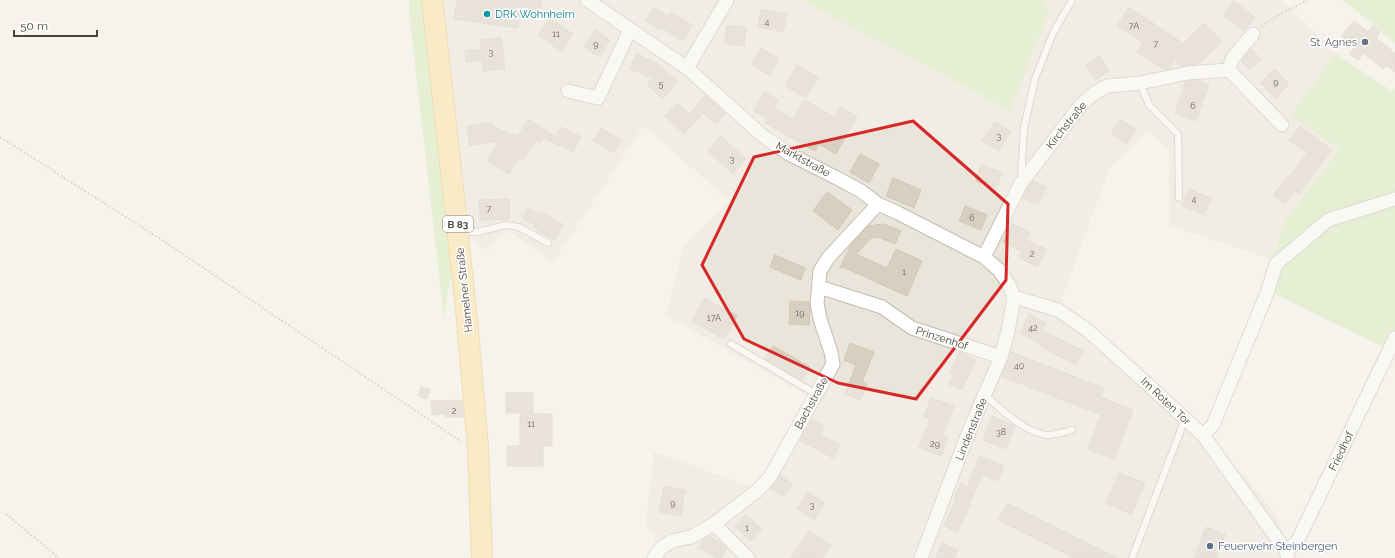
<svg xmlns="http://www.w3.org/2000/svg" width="1395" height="558" viewBox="0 0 1395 558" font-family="Raleway,sans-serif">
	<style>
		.residential { fill: #eae5da }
		.green { fill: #d2eab5 }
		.building { fill: #d8cfc1; stroke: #d3c7b4 }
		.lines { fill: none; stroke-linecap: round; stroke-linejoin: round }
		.service-casing { stroke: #c2bbae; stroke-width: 8 }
		.minor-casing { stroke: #c2bbae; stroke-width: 15 }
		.primary-casing { stroke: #e6c16a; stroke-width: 22 }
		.path { stroke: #c4b79f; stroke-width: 2; stroke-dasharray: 2 2; stroke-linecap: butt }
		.service { stroke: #fff; stroke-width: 6 }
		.minor { stroke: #fff; stroke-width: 13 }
		.primary { stroke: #ffe39c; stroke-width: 20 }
		.marked { fill: none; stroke: #d62828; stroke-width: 3; stroke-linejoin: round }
		.culture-dot { fill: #0f9aa8; stroke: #fff; stroke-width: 1.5 }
		.worship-dot { fill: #6b7280; stroke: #fff; stroke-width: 1.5 }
		.service-dot { fill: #5c6f8a; stroke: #fff; stroke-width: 1.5 }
		.labels { text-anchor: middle; stroke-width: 3; stroke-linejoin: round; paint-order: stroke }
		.number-label { font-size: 9px; fill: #6e675b }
		.shield { fill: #fff; stroke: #817c74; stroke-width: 1 }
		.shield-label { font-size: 10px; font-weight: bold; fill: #4b4439 }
		.culture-label { font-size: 11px; fill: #0d838f; stroke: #fff; text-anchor: start }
		.worship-label { font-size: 11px; fill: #5b616d; stroke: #fff; text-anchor: end }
		.street-label { font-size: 11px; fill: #4b4439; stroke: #fff }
		.service-label { font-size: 11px; fill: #4e5e75; stroke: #fff; text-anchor: start }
	</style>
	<rect width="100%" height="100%" fill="#f6f3ec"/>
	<path class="residential" d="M432,0H801L1009,111L1049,10L1043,0H1282L1335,53L1291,115L1339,148L1285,221L1272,259L1169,225V150L1149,130L1109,169L1058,310L1185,419L1212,437L1275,514L1295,558H652L658,545L646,525L654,452L758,489L813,399L666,315L684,245L730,202L644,125L553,263L506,229L488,250L458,231Z"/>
	<path class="green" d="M409,0H432L458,231L444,318L409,11Z
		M801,0H1043L1049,10L1010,111Z
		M1343,0H1395V43Z
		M1335,53L1392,91L1395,88V353L1263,288L1285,221L1339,149L1291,115Z"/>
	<path class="building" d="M457,0H541V9L520,7L518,28L454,19Z
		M1234,1L1255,17L1244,31L1223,15Z
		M1129,7L1183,43L1204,23L1222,42L1198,64L1181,66L1175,60L1169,69L1164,70L1137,52L1143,42L1117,26Z
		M654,8L668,16L671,12L692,25L683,41L661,27L660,29L646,20Z
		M761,9L787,14L783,32L758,27Z
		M550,18L573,34L561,51L538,35Z
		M1354,21L1368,32L1373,26L1380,32L1376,38L1395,53V72L1387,66L1384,69L1363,53L1358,60L1349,54L1355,47L1341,36Z
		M727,25L746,27L744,46L725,43Z
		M596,30L610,40L599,57L584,47Z
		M501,38L505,69L483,71L482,60L466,62L465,51L481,49L480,40Z
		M761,48L779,58L770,75L751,65Z
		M1251,49L1261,59L1250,70L1241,61Z
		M636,54L657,63L678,82L663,99L647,85L653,78L630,69Z
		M1100,56L1109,71L1095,80L1086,65Z
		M797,65L818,77L806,98L785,86Z
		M1275,69L1289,85L1275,98L1260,83Z
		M1195,80L1209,85L1196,121L1175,113L1186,81Z
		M764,92L778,100L774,108L793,119L804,100L835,117L840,107L857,116L836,154L819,144L815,151L765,123L768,119L754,111Z
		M705,96L725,113L716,124L703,113L684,134L665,116L677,103L689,114Z
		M529,119L556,137L561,127L581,137L573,152L543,138L540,143L536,140L523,160L519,157L509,174L487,161L499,141L469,145L467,126L492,123L493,127L518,136Z
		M1120,119L1136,129L1127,144L1111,134Z
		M995,122L1011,132L998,151L982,141Z
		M1300,126L1332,150L1299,194L1295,190L1285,204L1273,195L1288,175L1290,177L1307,153L1289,140Z
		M601,128L621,140L613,153L593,141Z
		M721,136L746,159L733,174L708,151Z
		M860,154L879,164L869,183L850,172Z
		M981,165L1002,172L996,188L976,181Z
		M893,178L921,190L914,208L886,196Z
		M1033,181L1046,187L1038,205L1023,198L1028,187Z
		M1189,189L1211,198L1204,215L1182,206Z
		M827,192L852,210L838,230L813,211Z
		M509,199L510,219L480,220L479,200Z
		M965,206L987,215L981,230L959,221Z
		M528,208L540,215L542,212L564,225L554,240L533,227L535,225L523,218Z
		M884,224L901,231L895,244L878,237L871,238L856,254L887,268L896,249L922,261L907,296L843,267L840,268L851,245L868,226Z
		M1012,224L1030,232L1026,240L1046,249L1038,267L1019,258L1022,251L1003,242Z
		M775,255L805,268L801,280L770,267Z
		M705,298L737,316L724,339L692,321Z
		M790,301L809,302L810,310L809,325L789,324Z
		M1029,314L1046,323L1042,330L1083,351L1076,365L1040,346L1041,344L1020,333Z
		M850,343L874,352L862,382L867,384L861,400L845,394L856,365L844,360Z
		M773,346L810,367L802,381L765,359Z
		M959,352L976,360L962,390L949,384L953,374L950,373Z
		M1011,352L1104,388L1100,397L1133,410L1114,459L1088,449L1101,415L1001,376Z
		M421,387L430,390L427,399L418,396Z
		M506,393H533V414H552V446H543V466H507V446H520V413H506Z
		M931,398L954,406L943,436L948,438L941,456L919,447L930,419L924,416Z
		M462,400L464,417H445V414L432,415L431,401Z
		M992,416L1015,426L1006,449L983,440Z
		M812,419L824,426L820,434L840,445L833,458L800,440Z
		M979,456L1004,466L998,481L982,475L958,532L944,526L956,499H954L961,483L968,486Z
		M1119,473L1145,483L1132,514L1106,504Z
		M780,475L793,484L784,497L770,488Z
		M664,486L685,490L681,516L659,512Z
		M808,492L825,503L814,520L797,509Z
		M1007,503L1117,558H1074L998,520Z
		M746,514L762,530L750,541L735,526Z
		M1206,527L1225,534L1217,558H1194Z
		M809,531L831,545L822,558H791Z
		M709,536L722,544L727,548L721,558H717L699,548L704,539Z
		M942,543L958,550L954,558H936Z"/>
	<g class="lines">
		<g class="service-casing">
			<path id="service" d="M1140,83L1149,105L1178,134L1179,198
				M1021,179L1024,128L1035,79L1053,33L1072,0
				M461,231L477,232L506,225L519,227L548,243
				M731,344L816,394
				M985,395C1000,409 1026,433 1047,435C1055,435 1064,432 1072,430
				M1132,558L1185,419"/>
		</g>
		<g class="minor-casing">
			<path id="minor" d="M587,0L687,68L764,137L789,154L835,177L861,191L878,204L898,213L984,257L999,270L1009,285L1014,297
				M687,68L727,0
				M1229,70L1282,125
				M568,91L598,98L630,30
				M984,257L1021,183L1080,106L1093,94L1107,86L1140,83L1188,73L1229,70L1232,59L1253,34
				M819,287L882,307L912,328L1001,357
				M1014,297L1058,310L1087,330L1132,370L1203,435L1286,551L1288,558
				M1203,435L1213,425L1267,293L1276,264L1328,220L1395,199
				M714,524L748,558
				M1286,551L1297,542L1395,338
				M654,558L661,548L672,541L691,537L714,524L758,490L770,477L833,364L831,352L820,319L817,303L820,271L828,258L878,204
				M921,558L969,431L1001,357L1008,331L1014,297"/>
		</g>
		<g class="primary-casing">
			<path id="primary" d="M432,0L438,52L467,319L478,448L482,558"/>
		</g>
		<path class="path" d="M1261,27C1274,16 1292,9 1307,0
			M0,137L165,242L462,442
			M6,514L59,558"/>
		<use href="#service" class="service"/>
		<use href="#minor" class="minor"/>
		<use href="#primary" class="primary"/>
	</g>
	<path d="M0 0H1395V558H0ZM913,121L1008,204L1006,280L916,399L838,383L744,339L702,265L754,157Z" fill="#f6f3ec" fill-opacity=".55" fill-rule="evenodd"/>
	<path class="marked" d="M913,121L1008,204L1006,280L916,399L838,383L744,339L702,265L754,157Z"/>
	<circle class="culture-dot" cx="487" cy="14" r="4"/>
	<circle class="worship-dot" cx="1365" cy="42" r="4"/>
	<circle class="service-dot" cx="1210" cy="546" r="4"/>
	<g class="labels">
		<g class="number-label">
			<text x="767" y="25">4</text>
			<text x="1134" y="29">7A</text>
			<text x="556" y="37">11</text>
			<text x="596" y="47">9</text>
			<text x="1156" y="47">7</text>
			<text x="491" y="55">3</text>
			<text x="1276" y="85">9</text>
			<text x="661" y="87">5</text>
			<text x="1193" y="109">6</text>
			<text x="999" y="139">3</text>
			<text x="732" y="162">3</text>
			<text x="1194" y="202">4</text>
			<text x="489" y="212">7</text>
			<text x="972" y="221">6</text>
			<text x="1032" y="257">2</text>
			<text x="904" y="275">1</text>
			<text x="800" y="316">19</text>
			<text x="714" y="321">17A</text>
			<text x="1033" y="331">42</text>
			<text x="1019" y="369">40</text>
			<text x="454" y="414">2</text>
			<text x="531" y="427">11</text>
			<text x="1001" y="435">38</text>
			<text x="935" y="447">29</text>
			<text x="673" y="506">9</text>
			<text x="812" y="508">3</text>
			<text x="747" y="531">1</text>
		</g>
		<rect class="shield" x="443" y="216" width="30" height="16" rx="3"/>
		<g class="shield-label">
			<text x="458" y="228">B 83</text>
		</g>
		<g class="culture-label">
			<text x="495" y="18">DRK Wohnheim</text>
		</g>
		<g class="worship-label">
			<text x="1357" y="46">St. Agnes</text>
		</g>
		<g class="street-label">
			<text transform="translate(1066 125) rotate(-51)" y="4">Kirchstraße</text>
			<text transform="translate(803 159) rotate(29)" y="4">Marktstraße</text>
			<text transform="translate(464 290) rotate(-96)" y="4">Hamelner Straße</text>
			<text transform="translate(942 338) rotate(18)" y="4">Prinzenhof</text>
			<text transform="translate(1166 401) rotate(43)" y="4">Im Roten Tor</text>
			<text transform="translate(811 403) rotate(-61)" y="4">Bachstraße</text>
			<text transform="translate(971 429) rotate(-68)" y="4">Lindenstraße</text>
			<text transform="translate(1341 451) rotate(-64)" y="4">Friedhof</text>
		</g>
		<g class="service-label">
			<text x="1218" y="550">Feuerwehr Steinbergen</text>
		</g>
	</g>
	<path d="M14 30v6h83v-6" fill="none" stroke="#4b4439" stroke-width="2"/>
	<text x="20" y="30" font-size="12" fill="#4b4439" stroke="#ffffff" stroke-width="3" paint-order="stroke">50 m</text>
</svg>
